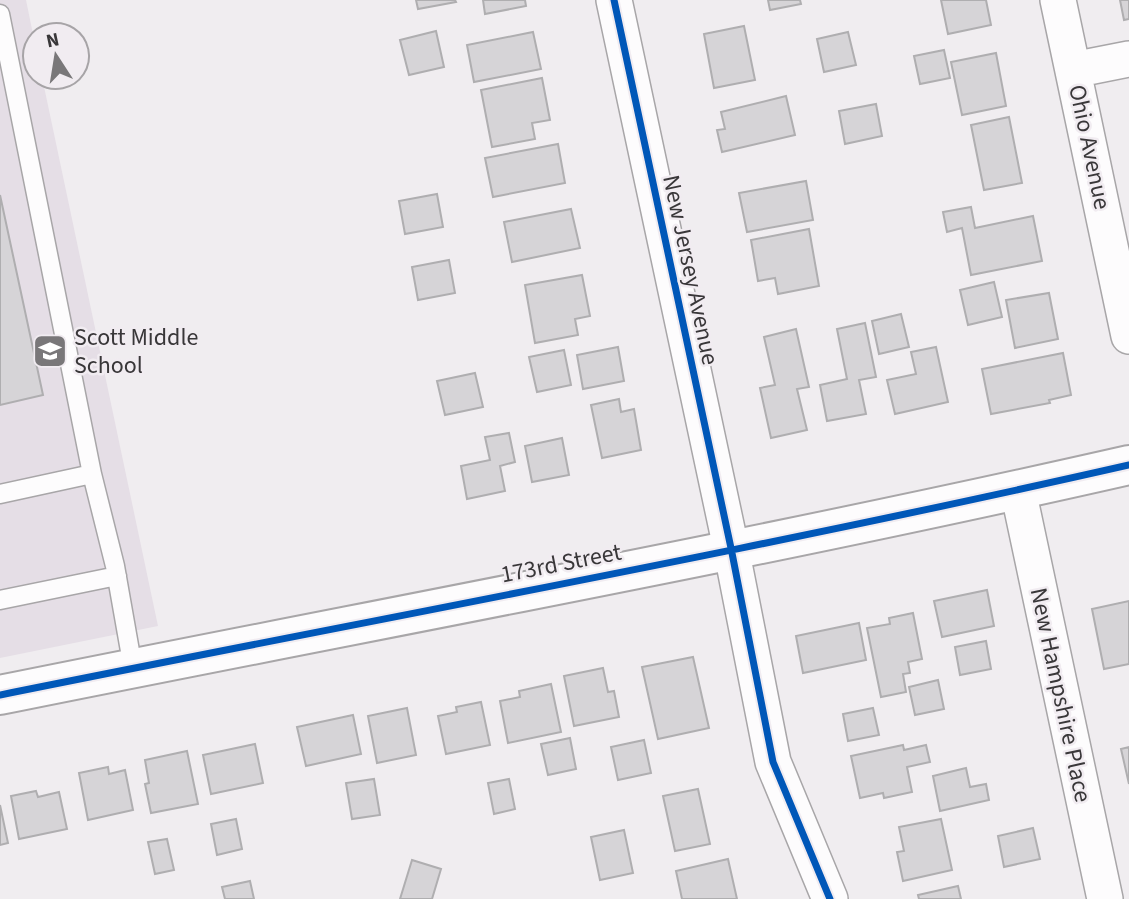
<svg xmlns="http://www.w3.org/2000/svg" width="1129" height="899" viewBox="0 0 1129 899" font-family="'Source Sans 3',sans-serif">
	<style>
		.built { fill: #e5dee6 }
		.building { fill: #d6d4d7; stroke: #afaeb0; stroke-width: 2 }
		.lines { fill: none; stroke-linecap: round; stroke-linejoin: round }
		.service-casing { stroke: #a8a6a8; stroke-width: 21 }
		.minor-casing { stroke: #a8a6a8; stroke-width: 38 }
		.tertiary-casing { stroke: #a8a6a8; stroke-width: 42 }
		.service { stroke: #fdfcfd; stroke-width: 18 }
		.minor { stroke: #fdfcfd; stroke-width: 35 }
		.tertiary { stroke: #fdfcfd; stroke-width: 38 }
		.cycleway-casing { stroke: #f1ecf1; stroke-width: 11 }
		.cycleway { stroke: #0057b8; stroke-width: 7 }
		.labels { text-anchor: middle; stroke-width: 5; stroke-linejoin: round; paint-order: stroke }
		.street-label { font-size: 24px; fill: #393739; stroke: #f1ecf1 }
		.poi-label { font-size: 24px; fill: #393739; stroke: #f1ecf1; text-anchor: start }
	</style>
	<rect width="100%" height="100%" fill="#f0edf0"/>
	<path class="built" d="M0,0H26L35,44V77H42L158,626L0,658Z"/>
	<path class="building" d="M416,0H455L456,2L418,9Z
		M483,0H525L526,6L485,14Z
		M768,0H800L801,4L770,10Z
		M941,0H986L991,25L948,34Z
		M1120,0H1129V19L1124,20Z
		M744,26L755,80L714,88L704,34Z
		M436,31L444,67L409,75L400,40Z
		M533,32L541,69L474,82L467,45Z
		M848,32L856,65L824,72L817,39Z
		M944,50L950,78L920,84L914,56Z
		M996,53L1006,106L962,115L951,62Z
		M542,78L550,120L532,123L535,139L492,147L481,90Z
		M786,96L795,135L722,152L717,130L725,129L721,112Z
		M876,104L882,136L845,144L839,111Z
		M1009,117L1022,183L984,190L971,125Z
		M558,144L565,183L493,197L485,158Z
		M806,181L813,220L747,232L739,193Z
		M437,194L443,227L405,234L399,201Z
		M0,195L43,395L0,405Z
		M971,207L975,228L1033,216L1042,261L971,275L962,228L947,232L943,212Z
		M571,209L580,248L512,262L504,222Z
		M809,229L819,286L778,294L775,278L758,281L751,240Z
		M449,260L455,293L418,300L412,267Z
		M582,275L590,316L575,319L578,335L535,343L525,285Z
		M994,282L1002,317L968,325L960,290Z
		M1049,293L1058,339L1015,348L1006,300Z
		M901,314L909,347L879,354L872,321Z
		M865,323L876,377L859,380L866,414L827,421L820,385L847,379L837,329Z
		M796,329L809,387L797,389L807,430L771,438L760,388L775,385L764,337Z
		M618,347L624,381L583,389L577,355Z
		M936,347L948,402L895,414L887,380L916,374L911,352Z
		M564,350L571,385L537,392L529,357Z
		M1063,353L1071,395L1049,400L1050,403L991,414L982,369Z
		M475,373L483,407L445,415L437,381Z
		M619,399L621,412L634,409L641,450L602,458L591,405Z
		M509,433L515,462L500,466L505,491L467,499L461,466L490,460L485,437Z
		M562,438L569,475L532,482L525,446Z
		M987,590L994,626L942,637L934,601Z
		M1129,601V664L1104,669L1092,609Z
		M913,613L922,659L908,662L910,673L903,674L906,692L881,697L867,628L890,624L889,618Z
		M859,623L866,660L803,673L796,636Z
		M986,641L991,669L960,675L955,647Z
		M693,657L709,728L658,739L642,667Z
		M603,668L608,692L614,691L619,717L574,726L564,676Z
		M938,680L944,709L915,715L909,687Z
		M551,684L561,732L508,743L500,701L520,697L519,691Z
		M481,702L490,745L446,754L438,716L457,712L456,707Z
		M407,708L416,755L377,763L368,716Z
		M873,708L879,735L848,741L843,714Z
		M353,715L361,754L306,766L297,727Z
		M570,738L576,769L548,775L541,744Z
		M644,740L651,773L618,780L611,747Z
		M255,744L263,783L211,794L203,755Z
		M903,745L904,750L926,745L930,762L907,767L912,792L884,798L883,793L860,798L851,756Z
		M1129,747V784L1121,749Z
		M187,751L198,804L151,813L145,784L149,783L145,760Z
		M108,767L109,774L125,770L133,810L88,820L79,773Z
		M966,768L970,787L986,784L989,800L940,811L933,776Z
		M374,779L380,815L352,819L346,783Z
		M509,779L515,809L494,814L488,783Z
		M698,789L710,844L675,851L663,796Z
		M36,791L38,797L59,792L67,829L19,839L11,796Z
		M0,805L8,843L0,845Z
		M236,819L242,849L217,855L211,824Z
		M941,819L952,870L903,881L897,852L904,851L899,827Z
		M1033,828L1040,859L1004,867L998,836Z
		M624,830L633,873L600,880L591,837Z
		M167,839L174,870L155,874L148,842Z
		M728,859L737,899H682L676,871Z
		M412,860L441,869L432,899H400Z
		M250,881L254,899H225L222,887Z
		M958,886L961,899H919L918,895Z"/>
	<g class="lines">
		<g class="service-casing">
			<path id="service" d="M0,14L92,474
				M0,494L92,474L115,566L133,668
				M0,600L117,576"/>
		</g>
		<g class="minor-casing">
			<path id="minor" d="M614,0L731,548L773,762L830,899
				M1058,0L1129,336
				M1073,70L1129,59
				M1018,490L1105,899"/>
		</g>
		<g class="tertiary-casing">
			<path id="tertiary" d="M0,695C376,619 755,550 1129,465"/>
		</g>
		<use href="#service" class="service"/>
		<use href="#minor" class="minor"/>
		<use href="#tertiary" class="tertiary"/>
		<g class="cycleway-casing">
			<path id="cycleway" d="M614,0L731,548L773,762L830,899
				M0,695C376,619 755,550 1129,465"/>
		</g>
		<use href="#cycleway" class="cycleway"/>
	</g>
	<defs>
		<g id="school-square" transform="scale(1.75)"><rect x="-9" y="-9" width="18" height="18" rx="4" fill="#797779" stroke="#f1ecf1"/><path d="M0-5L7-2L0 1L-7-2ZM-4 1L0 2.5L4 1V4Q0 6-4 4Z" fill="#fff"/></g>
	</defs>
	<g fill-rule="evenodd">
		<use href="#school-square" x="50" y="351"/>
	</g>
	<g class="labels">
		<g class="street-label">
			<text transform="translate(1090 147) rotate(78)" y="8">Ohio Avenue</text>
			<text transform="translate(691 270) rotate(78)" y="8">New Jersey Avenue</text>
			<text transform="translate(561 563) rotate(-11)" y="8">173rd Street</text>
			<text transform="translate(1061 695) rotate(78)" y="8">New Hampshire Place</text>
		</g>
		<g class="poi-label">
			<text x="74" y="345">Scott Middle<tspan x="74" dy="28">School</tspan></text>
		</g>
	</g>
	<g transform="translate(56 56) rotate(348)"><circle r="33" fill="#f1ecf1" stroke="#a7a4a7" stroke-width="2"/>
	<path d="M0-5L12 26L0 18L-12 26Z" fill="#797779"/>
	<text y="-10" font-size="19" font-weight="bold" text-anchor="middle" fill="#393739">N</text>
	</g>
</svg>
